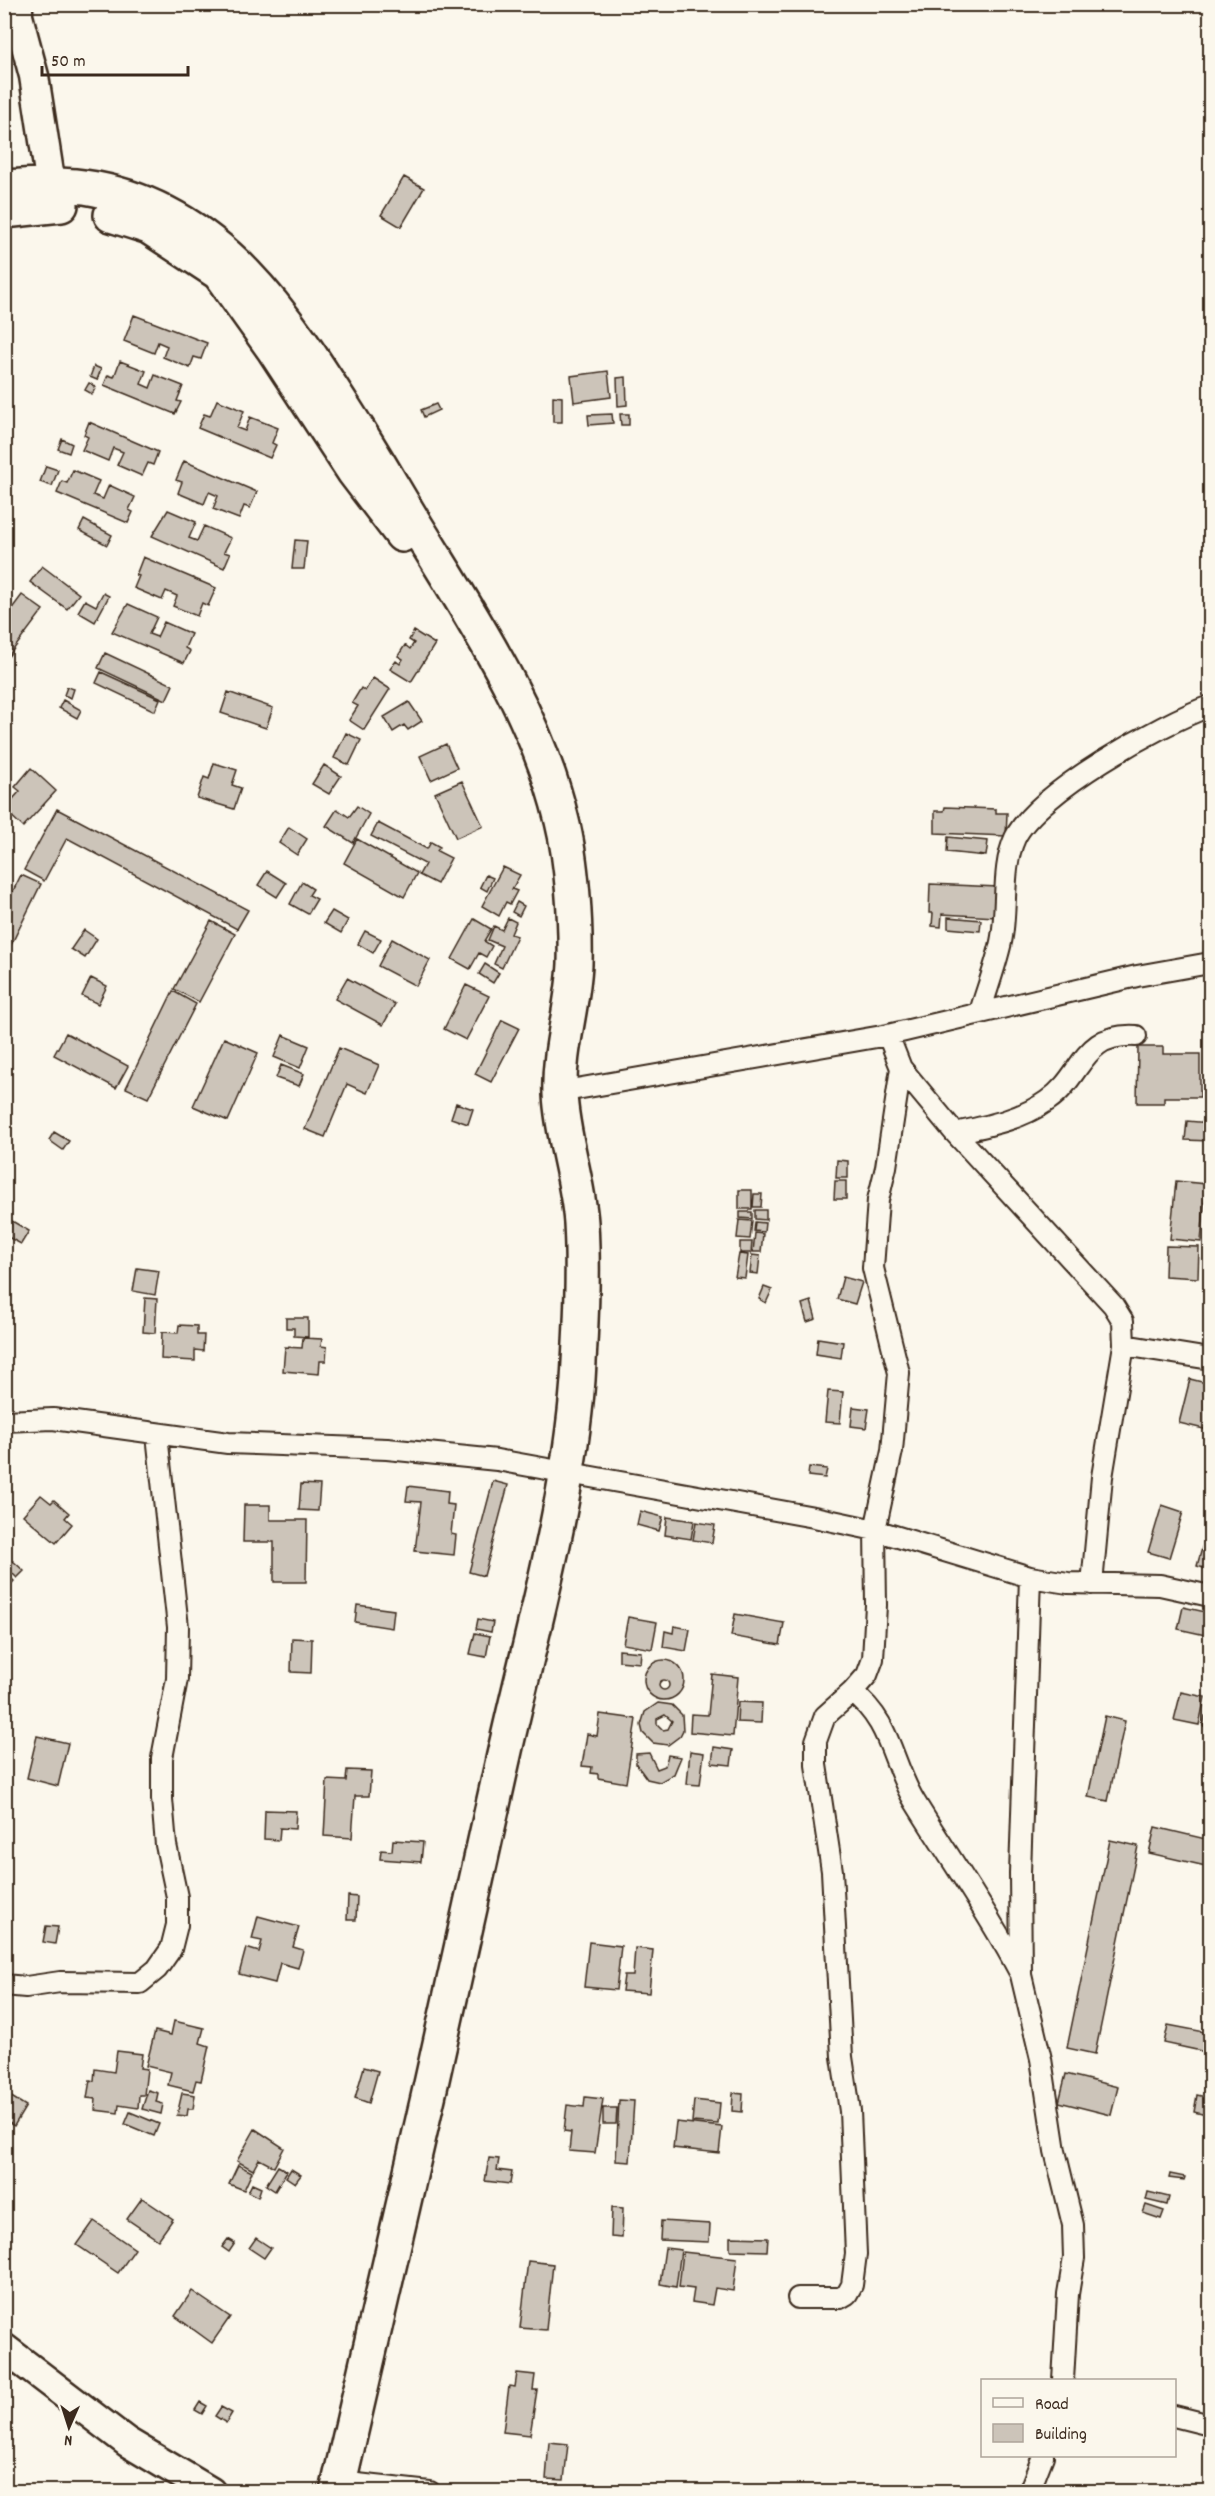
<svg xmlns="http://www.w3.org/2000/svg" width="1215" height="2496" viewBox="0 0 1215 2496" font-family="Dekko,sans-serif">
	<style>
		.building { fill: #ccc4b9; stroke: #3b2a1e; stroke-width: 1.5; fill-rule: evenodd }
		.lines { fill: none; stroke-linecap: round; stroke-linejoin: round }
		.street-casing { stroke: #3b2a1e; stroke-width: 24 }
		.secondary-casing { stroke: #3b2a1e; stroke-width: 33 }
		.highway-casing { stroke: #3b2a1e; stroke-width: 38 }
		.street { stroke: #fbf7ec; stroke-width: 20 }
		.secondary { stroke: #fbf7ec; stroke-width: 28 }
		.highway { stroke: #fbf7ec; stroke-width: 33 }
	</style>
	<rect width="100%" height="100%" fill="#fbf7ec"/>
	<filter id="ink" filterUnits="userSpaceOnUse"><feTurbulence type="fractalNoise" baseFrequency=".0167" numOctaves="2"/><feDisplacementMap in="SourceGraphic" scale="12" xChannelSelector="R" yChannelSelector="G"/><feConvolveMatrix kernelMatrix="1 2 1 2 8 2 1 2 1" color-interpolation-filters="sRGB"/></filter>
	<g filter="url(#ink)">
		<path class="building" d="M404,177L424,188L401,227L381,215Z
			M134,315L207,343L201,359L194,357L190,368L163,357L167,346L158,342L154,353L124,341Z
			M120,361L146,371L141,384L150,388L155,375L183,386L177,401L181,402L175,414L104,385L108,375L114,377Z
			M94,366L101,369L97,380L90,377Z
			M608,371L611,397L574,402L571,376Z
			M626,377L627,405L618,406L617,378Z
			M89,383L96,387L92,394L85,390Z
			M553,396L562,397V422H553Z
			M217,400L244,411L237,428L245,431L250,417L278,428L272,443L276,445L270,458L198,428L204,414L210,416Z
			M436,404L439,410L424,417L421,410Z
			M612,414L613,423L589,425L588,415Z
			M620,414H629V425H621Z
			M89,422L158,452L153,465L148,463L142,476L117,465L123,452L113,448L108,461L82,450L88,437L84,435Z
			M62,439L72,444L69,453L58,449Z
			M184,461L257,492L250,508L244,506L239,519L213,509L218,496L209,492L204,504L178,493L182,482L176,480Z
			M46,466L58,470L52,486L40,482Z
			M73,470L99,481L93,495L103,499L109,485L135,497L129,510L133,512L128,523L57,493L62,481L67,483Z
			M168,510L196,522L189,538L197,541L204,526L231,538L224,552L230,554L224,568L152,536Z
			M84,520L112,535L107,545L79,530Z
			M295,540L307,541L304,569H292Z
			M143,557L216,588L208,606L202,603L197,616L173,606L177,596L166,591L162,600L134,588L139,576L136,575Z
			M42,566L79,594L67,609L30,582Z
			M103,593L109,596L95,622L78,612L85,600L96,606Z
			M22,595L43,610L4,662V619Z
			M128,604L157,617L149,634L157,637L164,622L191,634L185,648L190,651L184,663L112,632Z
			M414,631L435,644L411,682L390,669L396,661L400,664L403,659L398,656L405,645L410,649L414,643L409,640Z
			M105,653L173,685L166,700L98,668Z
			M101,672L160,699L155,711L96,683Z
			M373,678L390,689L364,730L349,720L358,706L352,703L361,688L365,691Z
			M67,687L74,689L71,698L64,695Z
			M228,692L273,708L266,728L221,713Z
			M63,700L81,710L77,718L59,708Z
			M409,702L422,721L408,730L404,725L393,732L384,717Z
			M346,733L361,740L349,765L334,758Z
			M446,744L457,768L431,780L420,756Z
			M214,763L237,770L232,785L241,788L234,809L197,798L204,777L209,779Z
			M324,765L341,776L329,794L312,784Z
			M31,768L56,791L23,827L4,809L20,791L15,787Z
			M462,781L483,826L456,838L435,793Z
			M357,806L369,814L353,843L326,826L337,809L349,817Z
			M945,807L996,809V813H1007L1006,836L935,833V811H944Z
			M57,809L248,910L237,929L67,838L44,881L24,870Z
			M378,823L427,849L431,842L440,847L437,851L451,858L437,884L419,875L425,864L371,836Z
			M289,827L307,839L297,855L279,843Z
			M948,837L988,841L986,856L947,852Z
			M357,839L417,873L404,897L344,863Z
			M503,867L520,875L512,889L517,891L510,904L506,902L499,916L482,906Z
			M267,871L286,883L277,897L258,885Z
			M21,875L41,884L11,945L4,942V909Z
			M486,875L493,878L487,891L480,887Z
			M302,882L313,889L309,895L317,899L308,914L290,904Z
			M930,884L998,887L996,917L942,914L941,927L932,926L933,913H929Z
			M517,902L524,906L519,916L512,912Z
			M332,911L348,920L341,933L324,923Z
			M948,917L981,920L980,931L948,928Z
			M508,918L516,922L511,934L517,936L502,968L494,964L502,946L488,940L494,926L502,930Z
			M474,919L491,929L484,941L492,946L486,957L479,953L470,969L452,959Z
			M211,921L235,934L199,1002L174,989Z
			M84,930L97,939L85,958L71,949Z
			M365,931L381,939L373,953L358,944Z
			M392,939L430,960L416,986L378,966Z
			M485,964L499,973L493,983L479,974Z
			M91,978L107,986L98,1004L82,996Z
			M347,978L395,1004L383,1025L335,999Z
			M466,985L489,996L466,1040L444,1029Z
			M173,991L196,1004L148,1098L126,1088Z
			M502,1020L519,1028L491,1082L475,1074Z
			M66,1033L128,1066L116,1088L54,1055Z
			M283,1035L309,1046L300,1068L274,1057Z
			M224,1038L258,1053L228,1121L193,1106Z
			M1138,1047H1163V1054H1200V1097H1164V1103H1137Z
			M339,1048L379,1065L367,1093L347,1084L325,1137L305,1129Z
			M281,1065L304,1074L299,1086L276,1078Z
			M456,1103L473,1109L468,1124L451,1118Z
			M1210,1113V1141L1185,1140L1187,1121L1210,1123Z
			M54,1132L69,1141L63,1150L49,1140Z
			M837,1160L848,1161V1178H836Z
			M835,1181H846V1199H834Z
			M1176,1181L1206,1184L1201,1242L1170,1239Z
			M739,1190H752V1209H739Z
			M754,1194H762L761,1207H753Z
			M755,1210H766V1220L755,1219Z
			M740,1212H752V1219L740,1218Z
			M739,1220L752,1221L750,1239L737,1238Z
			M12,1221L29,1231L21,1244L4,1235Z
			M755,1222L765,1223L764,1232L754,1231Z
			M755,1233L763,1234L761,1252H753Z
			M740,1242H752L751,1253H740Z
			M1166,1246L1199,1247L1198,1278L1165,1276Z
			M739,1254L748,1255L745,1278L735,1277Z
			M752,1255L760,1256L758,1274L750,1273Z
			M137,1268L159,1271L155,1295L133,1291Z
			M843,1277L862,1282L855,1304L837,1299Z
			M764,1287L772,1290L766,1303L759,1299Z
			M145,1298L157,1299L155,1333L143,1332Z
			M811,1301L816,1319L807,1322L802,1304Z
			M286,1318H308V1337L294,1336V1328H286Z
			M179,1325L197,1326V1335H204L203,1351L195,1350V1361L161,1359L162,1332L178,1333Z
			M303,1338L322,1339L321,1346L327,1347L326,1361H320L319,1374L283,1371L285,1347L302,1348Z
			M818,1338L843,1342L841,1358L816,1354Z
			M1190,1379L1210,1384L1208,1430L1179,1423Z
			M828,1391L843,1392L840,1423L825,1422Z
			M853,1407L869,1409L866,1428L851,1426Z
			M809,1467L827,1469L825,1478L808,1476Z
			M493,1481L508,1485L484,1576L469,1572Z
			M301,1484L320,1485L318,1511L299,1510Z
			M408,1486L448,1491L447,1504L454,1505L451,1534L456,1535L454,1555L415,1551L421,1502L406,1501Z
			M41,1495L51,1503L54,1500L69,1513L65,1518L72,1524L56,1543L23,1515Z
			M244,1505H270V1520H307L306,1582H274V1542H243Z
			M1162,1505L1183,1512L1169,1558L1148,1552Z
			M640,1511L663,1517L659,1531L637,1525Z
			M667,1517L694,1521L691,1539L665,1535Z
			M696,1522L715,1525L712,1543L693,1540Z
			M1206,1534L1210,1535V1570L1197,1566Z
			M13,1561L24,1571L17,1578L6,1567Z
			M4,1572L14,1581L4,1591Z
			M357,1605L394,1610L392,1628L355,1622Z
			M1183,1607L1210,1613V1636L1178,1629Z
			M735,1614L784,1623L780,1645L731,1636Z
			M628,1617L657,1622L652,1649L623,1644Z
			M478,1619L493,1622L491,1632L476,1629Z
			M674,1626L690,1629L686,1651L663,1647L665,1631L673,1633Z
			M475,1633L490,1636L486,1657L470,1654Z
			M292,1638L312,1639L311,1673L291,1672Z
			M619,1650L641,1652L640,1663L619,1661Z
			M644 1680a20 20 0 1 1 40 0a20 20 0 1 1-40 0Z
			M712,1674L738,1677L733,1736L690,1732L691,1714L708,1715Z
			M659 1685a5 5 0 1 1 10 0a5 5 0 1 1-10 0Z
			M1181,1692L1205,1697L1199,1725L1174,1720Z
			M738,1702L762,1703L761,1723L737,1722Z
			M658,1703L672,1705L682,1715L683,1730L680,1736L668,1745L653,1743L643,1733L641,1725L645,1712ZM665,1715L672,1721L668,1729L663,1730L657,1724V1719Z
			M600,1714L636,1719L626,1783L598,1778V1774L591,1773L592,1767L582,1766L587,1734L597,1736Z
			M1105,1716L1125,1721L1108,1801L1088,1797Z
			M1205,1716L1210,1717V1728L1203,1726Z
			M37,1736L68,1743L58,1786L27,1778Z
			M714,1747L733,1750L731,1765L712,1763Z
			M690,1751L704,1753L700,1785L687,1784Z
			M649,1753L657,1769L665,1766L668,1755L681,1757L674,1774L660,1782L647,1779L636,1764V1754Z
			M347,1770L371,1771L369,1796H355L352,1838L324,1836L327,1780L346,1781Z
			M265,1810L296,1811L295,1829L280,1828L279,1840L264,1839Z
			M1155,1827L1210,1840V1867L1149,1853Z
			M393,1840L423,1842L421,1862L380,1859L381,1850L392,1851Z
			M1110,1840L1138,1846L1095,2054L1067,2048Z
			M348,1896L357,1897L356,1920H347Z
			M258,1916L299,1927L293,1947L303,1950L298,1968L280,1963L275,1983L239,1974L246,1948L259,1952L262,1941L252,1939Z
			M46,1926L58,1927L55,1944L43,1942Z
			M589,1942L621,1946L616,1990L584,1987Z
			M635,1948L653,1950L649,1993L622,1991L624,1976H633Z
			M174,2021L204,2028L200,2043L209,2046L201,2081L196,2080L193,2091L168,2085L171,2072L146,2066L155,2031L171,2035Z
			M1168,2025L1210,2033L1206,2052L1164,2043Z
			M117,2051L142,2054L140,2068L147,2069L144,2095H139L138,2108L119,2105L118,2113L95,2110L96,2099L87,2098L90,2080L94,2081L95,2069L114,2072Z
			M364,2067L378,2071L369,2103L355,2098Z
			M1066,2074L1118,2087L1111,2115L1059,2102Z
			M148,2090L158,2093L156,2102L163,2104L161,2114L142,2109Z
			M5,2093L26,2106L14,2126L4,2120Z
			M182,2093L195,2095L193,2109H188L187,2116L177,2115Z
			M733,2093L743,2094L742,2112L732,2111Z
			M1197,2095L1210,2098V2116L1194,2112Z
			M585,2097L603,2099L595,2153L569,2151L571,2132L564,2131L567,2105L584,2107Z
			M619,2100L634,2101L630,2162L616,2161Z
			M694,2100L720,2103L718,2124L692,2122Z
			M603,2108H617L616,2124H603Z
			M130,2112L159,2124L154,2136L125,2124Z
			M676,2122L722,2127L719,2153L673,2148Z
			M255,2129L284,2148L274,2167L259,2159L253,2170L237,2161Z
			M489,2158L499,2159L497,2170L512,2172L510,2184L485,2181Z
			M238,2165L252,2172L244,2190L229,2184Z
			M278,2166L287,2171L275,2191L266,2185Z
			M291,2169L301,2175L295,2183L286,2177Z
			M1170,2174L1185,2177L1184,2180L1169,2178Z
			M252,2184L261,2188L258,2197L248,2192Z
			M1148,2192L1169,2197L1167,2205L1146,2200Z
			M142,2198L173,2219L158,2240L127,2219Z
			M1146,2205L1164,2211L1161,2219L1143,2213Z
			M612,2207L623,2208L622,2238L611,2237Z
			M94,2221L135,2249L118,2273L77,2245Z
			M661,2221L710,2224L709,2242L660,2240Z
			M730,2237L768,2238L767,2251L730,2250Z
			M256,2238L271,2248L264,2258L249,2248Z
			M228,2239L235,2243L229,2252L222,2247Z
			M665,2248L681,2250L676,2287L660,2284Z
			M683,2252L737,2258L733,2291L715,2288L712,2305L692,2302L694,2289L679,2287Z
			M528,2261L553,2264L546,2330L520,2328Z
			M192,2291L230,2317L212,2343L175,2316Z
			M517,2373L535,2375L533,2390H537L530,2435L503,2432L509,2386L515,2387Z
			M200,2402L207,2406L202,2414L195,2410Z
			M221,2407L232,2413L226,2423L215,2416Z
			M549,2442L568,2444L564,2480L546,2479Z"/>
		<g class="lines">
			<g class="street-casing">
				<path id="street" d="M980,1012C987,989 996,965 1001,942C1008,909 1001,868 1015,838C1037,792 1162,723 1210,706
					M901,1068L955,1133L1113,1305L1123,1321L1124,1345L1102,1477L1092,1584
					M559,1092L888,1035L1137,976L1210,963
					M955,1133C987,1126 1020,1120 1047,1101C1085,1075 1080,1033 1136,1036
					M1124,1345L1210,1359
					M4,1421L53,1419L228,1443L387,1449L497,1460L814,1517L875,1530L1030,1577L1068,1583L1160,1585L1210,1596
					M1030,1577L1020,1873L1021,1975L1041,2059L1055,2151L1073,2225L1074,2258L1068,2294L1063,2380
					M852,1692C892,1722 891,1763 915,1802C950,1859 988,1912 1019,1971
					M4,1985L26,1987L60,1982L140,1983L157,1969L171,1949L177,1925V1897L166,1845L162,1799V1758L177,1679L178,1627L157,1435
					M798,2298H840L847,2294L852,2285L856,2254L850,2111L842,2057L832,1871L816,1765V1741L825,1716L852,1692L867,1675L873,1659L876,1605L875,1530L892,1451L899,1373L873,1268L878,1200L886,1167L901,1068L888,1035
					M1174,2416L1210,2425
					M339,2482L430,2492
					M1029,2492L1043,2456"/>
			</g>
			<g class="secondary-casing">
				<path id="secondary" d="M18,4V16L34,76L54,205
					M4,2348L127,2442L211,2492"/>
			</g>
			<g class="highway-casing">
				<path id="highway" d="M4,187C35,185 66,183 96,189C226,214 291,324 357,428C378,461 397,495 418,529C474,620 537,715 562,821C572,861 576,922 575,964C573,1007 558,1051 560,1094C562,1137 578,1179 581,1223C584,1274 581,1328 578,1380C568,1510 530,1637 502,1764C449,2007 394,2250 337,2492
					M4,211L61,205
					M111,215L149,227L219,273L274,350L354,472L402,535"/>
			</g>
			<use href="#street" class="street"/>
			<use href="#secondary" class="secondary"/>
			<use href="#highway" class="highway"/>
		</g>
	</g>
	<rect width="1215" height="2496" fill="none" stroke="#fbf7ec" stroke-width="24"/>
	<rect x="12" y="12" width="1191" height="2472" fill="none" stroke="#3b2a1e" stroke-width="2" filter="url(#ink)"/>
	<rect x="981" y="2379" width="195" height="78" fill="#fbf7ec" stroke="#aea59a" stroke-width="1.5"/>
	<rect x="993" y="2398" width="30" height="9" fill="#fbf7ec" stroke="#aea59a" stroke-width="1.5"/>
	<text x="1035" y="2409" font-size="18" fill="#3b2a1e">Road</text>
	<rect x="993" y="2424" width="30" height="18" fill="#ccc4b9" stroke="#aea59a" stroke-width="1.5"/>
	<text x="1035" y="2439" font-size="18" fill="#3b2a1e">Building</text>
	<g transform="translate(69 2427) rotate(183)" stroke="#fbf7ec" stroke-width="4.5" paint-order="stroke">
	<path d="M0-4.5L10 22L0 15L-10 22Z" fill="#3b2a1e"/>
	<text y="-9" font-size="16" font-weight="bold" text-anchor="middle" fill="#3b2a1e">N</text>
	</g>
	<path d="M42 66v9h146v-9" fill="none" stroke="#3b2a1e" stroke-width="3"/>
	<text x="51" y="66" font-size="18" fill="#3b2a1e" stroke="#fbf7ec" stroke-width="4.5" paint-order="stroke">50 m</text>
</svg>
